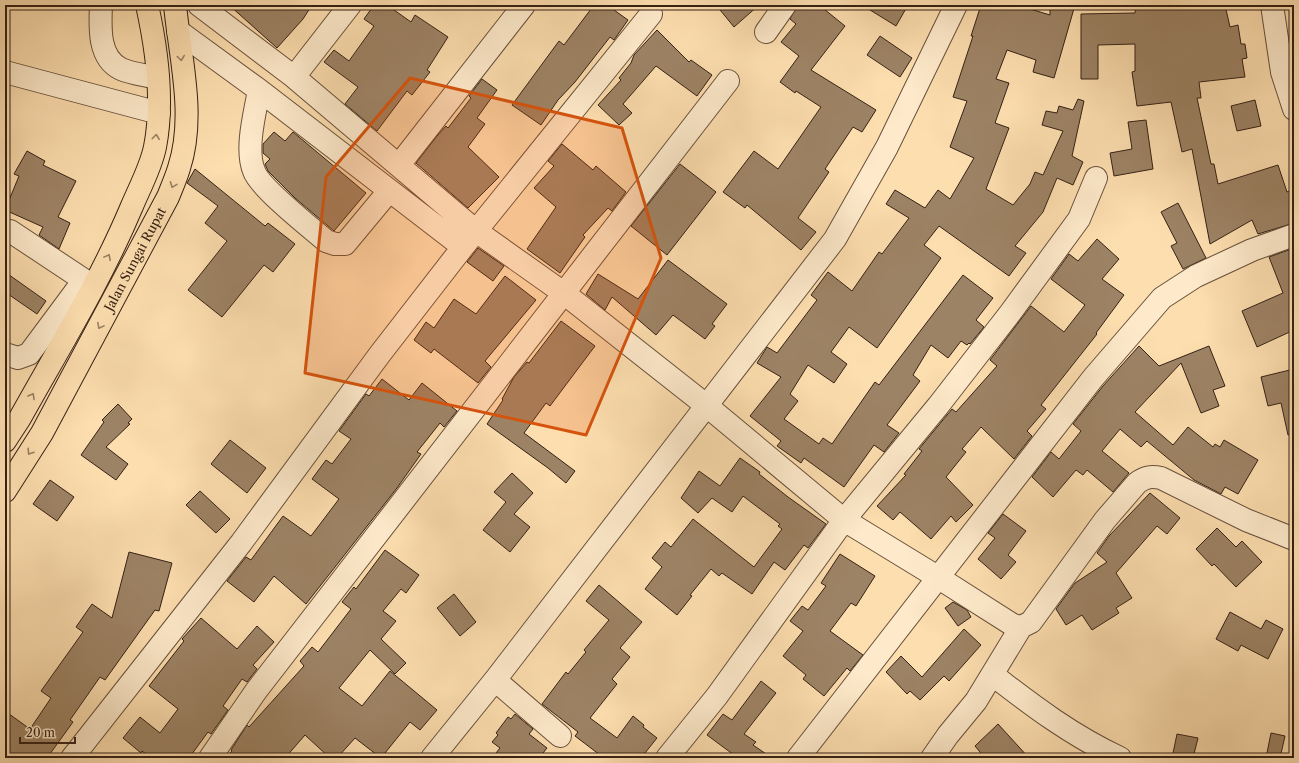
<svg xmlns="http://www.w3.org/2000/svg" width="1299" height="763" viewBox="0 0 1299 763" font-family="'Libre Caslon Text',serif">
	<style>
		.building { fill: #9d8365; stroke: #352115 }
		.lines { fill: none; stroke-linecap: round; stroke-linejoin: round }
		.minor-casing { stroke: #67503c; stroke-width: 24 }
		.major-casing { stroke: #352115; stroke-width: 24 }
		.minor { stroke: #feeacb; stroke-width: 22 }
		.major { stroke: #fddeaf; stroke-width: 22 }
		.oneway { stroke: #998062 }
		.marked { fill: #d6530d; fill-opacity: 0.2; stroke: #d6530d; stroke-width: 3; stroke-linejoin: round }
		.labels { text-anchor: middle; stroke-width: 3; stroke-linejoin: round; paint-order: stroke }
		.street-label { font-size: 13px; fill: #352115; stroke: #feeacb }
	</style>
	<rect width="100%" height="100%" fill="#fddeaf"/>
	<filter id="stains"><feTurbulence type="fractalNoise" baseFrequency=".005" numOctaves="4"/><feColorMatrix values="0 0 0 0 .2 0 0 0 0 .09 0 0 0 0 .02 0 0 0 .5 -.17"/></filter>
	<radialGradient id="worn" r=".72"><stop offset=".6" stop-color="#630" stop-opacity="0"/><stop offset="1" stop-color="#630" stop-opacity=".3"/></radialGradient>
	<path class="building" d="M229,5H312L303,19L277,48Z
		M374,5H387L411,22L415,15L448,37L427,70L430,72L412,95L407,91L377,131L345,104L358,87L324,62L334,50L349,61L374,26L364,19Z
		M594,5H607L628,20L614,40L610,37L575,82L558,100L541,125L512,105L559,41L564,45Z
		M716,5H759L734,27Z
		M797,5H819L845,26L811,70L876,110L862,132L853,127L825,169L829,172L798,218L816,232L801,250L747,205L745,208L723,192L754,151L778,169L821,107L796,91L795,93L780,82L799,56L781,42L796,24L790,19Z
		M862,5H908L896,26Z
		M981,5H1017L1050,15V5H1075L1054,78L1033,72L1036,60L1007,50L996,79L1009,83L995,123L1009,128L986,189L1013,205L1030,184L1035,172L1043,175L1063,131L1042,125L1046,111L1057,113L1059,106L1073,110L1078,99L1084,101L1072,156L1083,162L1073,185L1057,178L1043,212L1015,246L1026,253L1009,276L939,226L924,245L941,258L877,348L849,327L831,352L847,364L834,383L808,365L790,394L798,401L784,419L819,444L823,438L832,444L875,382L879,385L963,275L993,298L976,320L984,327L970,344L969,343L967,345L961,341L948,358L931,345L913,375L920,381L887,425L899,433L884,452L874,445L844,487L804,458L801,463L777,446L781,441L750,416L781,377L757,363L767,347L777,353L817,300L811,295L828,272L852,291L879,252L882,254L909,218L886,204L895,190L925,208L938,190L950,199L974,158L950,147L967,101L953,97L973,36H971Z
		M1136,5H1225L1230,27L1238,25L1241,44H1245L1247,58L1242,59L1245,77L1199,82L1201,98H1197L1211,164H1214L1218,184L1278,165L1287,192L1294,189V223L1258,234L1252,220L1210,244L1192,149L1182,152L1171,102L1137,106L1132,72L1135,71V44L1098,45V79H1081V14L1135,13Z
		M657,30L689,62L691,60L712,75L697,96L656,66L623,104L632,113L619,125L598,105L621,80L619,78L631,63L634,55Z
		M880,36L912,58L900,77L867,55Z
		M482,79L497,90L477,118L485,124L468,147L499,177L468,208L416,163L437,136L446,126L448,128L471,98L469,96Z
		M1255,100L1261,126L1237,131L1231,106Z
		M1146,120L1153,169L1114,176L1110,153L1132,149L1128,122Z
		M274,132L285,141L293,132L366,193L334,231L295,198L268,171L265,164L270,159L263,153V144Z
		M562,144L593,170L596,166L626,192L612,211L608,208L583,235L585,237L560,273L527,249L556,207L534,188L554,166L548,161Z
		M27,151L45,161L43,165L76,181L58,217L70,223L59,249L39,235L43,227L5,210L19,176L14,174Z
		M680,164L716,192L667,255L631,226Z
		M195,169L265,226L268,223L295,244L273,272L264,265L222,317L188,290L227,241L205,223L218,206L187,183Z
		M1178,203L1206,258L1183,269L1171,246L1177,243L1161,212Z
		M1097,239L1119,259L1102,279L1124,295L1096,333L1097,334L1041,405L1046,409L1027,431L1032,436L1014,459L981,427L962,449L966,452L946,477L973,505L956,522L951,516L931,539L900,512L893,520L877,506L906,475L904,474L922,451L919,449L952,409L956,412L997,366L990,360L1031,306L1064,332L1085,305L1051,279L1069,254L1078,261Z
		M478,248L504,266L493,281L467,262Z
		M1294,248V330L1257,347L1242,311L1283,293L1269,257Z
		M668,260L727,304L712,324L715,326L705,339L673,315L656,335L612,297L605,310L586,294L598,274L638,299Z
		M5,272L46,301L37,314L5,292Z
		M505,276L536,300L485,361L491,367L478,383L434,349L431,353L414,340L426,322L434,328L454,299L476,314Z
		M561,321L595,346L550,406L546,403L524,433L575,471L566,483L548,468L487,424L503,400L502,399L514,377L527,362L529,363Z
		M1139,346L1159,366L1209,346L1225,386L1213,390L1219,406L1201,413L1181,363L1135,412L1173,445L1188,427L1213,447L1215,444L1220,447L1224,440L1258,460L1238,494L1225,487L1221,494L1194,480L1147,441L1141,447L1120,429L1102,451L1129,473L1113,492L1087,470L1083,475L1076,470L1053,497L1032,477L1051,452L1059,459L1081,431L1073,424L1103,386Z
		M1294,369V434L1288,435L1281,403L1268,406L1261,377Z
		M382,379L409,400L422,383L457,411L444,427L440,423L417,452L421,454L397,488L306,604L274,576L254,602L227,581L246,557L251,560L283,516L311,536L339,499L312,479L326,460L332,464L351,439L339,431L366,394L369,396Z
		M118,404L132,419L128,423L130,424L106,447L128,464L116,480L81,455L104,422L102,420Z
		M230,440L266,468L247,493L211,464Z
		M740,458L760,472L759,474L788,497L826,524L808,548L804,545L785,570L774,562L752,594L722,573L719,576L711,569L690,595L692,596L677,615L645,589L662,567L652,558L665,542L671,547L693,519L754,567L782,529L778,526L780,524L743,496L732,512L712,498L698,513L681,498L699,471L720,486Z
		M512,473L533,493L514,514L530,527L510,552L483,530L506,502L494,492Z
		M50,480L74,497L57,521L33,504Z
		M200,491L230,519L216,533L186,505Z
		M1150,493L1180,518L1167,534L1157,526L1116,573L1132,598L1116,608L1119,613L1092,630L1082,615L1066,625L1056,609L1075,583L1107,562L1097,553L1109,536Z
		M1003,514L1026,531L1008,555L1016,562L1001,579L978,559L995,538L988,533Z
		M1217,528L1236,547L1242,541L1262,562L1236,587L1214,564L1212,566L1196,549Z
		M385,550L419,575L406,593L401,589L383,611L396,621L381,639L406,663L395,674L370,650L339,688L362,706L390,671L437,710L420,730L410,722L381,758L355,738L337,758H330L305,735L285,758H226L232,751L231,750L247,725L249,727L304,666L300,661L312,647L318,652L351,609L342,602L354,587L356,589Z
		M129,552L172,563L159,611L155,610L105,680L100,677L70,720L73,722L47,758H5V711L30,729L51,698L41,691L83,632L76,627L92,604L112,618Z
		M840,554L875,576L856,606L851,603L830,631L863,655L850,671L847,668L824,696L803,679L806,675L783,656L803,631L790,621L802,606L808,610L826,586L821,583Z
		M599,585L642,622L620,648L630,657L612,679L617,684L590,718L617,738L633,716L644,725L643,727L657,738L641,758H604L575,736L578,732L542,704L566,672L568,674L586,652L584,650L609,620L586,601Z
		M454,594L476,622L460,636L437,608Z
		M953,602L967,610L971,617L958,626L945,608Z
		M1230,612L1261,629L1266,620L1283,629L1268,659L1241,645L1238,651L1216,639Z
		M201,618L237,649L257,626L274,642L253,665L257,669L247,682L242,679L223,706L228,710L211,734L208,732L189,758H151L142,751L141,753L123,738L140,717L160,733L178,709L149,686L184,641L182,639Z
		M964,629L981,645L949,681L944,676L920,700L910,691L907,694L886,672L901,656L922,677Z
		M761,681L776,693L744,734L756,742L753,745L772,758H738L707,735L723,714L732,720Z
		M515,714L533,729L529,734L547,748L539,758H492L500,748L492,742L498,735L496,733L508,717L511,719Z
		M998,724L1029,758H985L975,746Z
		M1271,733L1285,736L1280,758H1266Z
		M1177,734L1198,738L1193,758H1172Z"/>
	<g class="lines">
		<g class="minor-casing">
			<path id="minor" d="M101,5C100,27 98,58 121,69C132,74 146,75 158,78
				M199,5L294,77L476,231L565,294L707,406L844,520L939,578L1013,625L1021,627L1031,622L1105,520L1137,483C1145,477 1151,476 1161,478L1246,520L1294,539
				M1272,5L1282,72L1294,109
				M178,31L259,90L463,247
				M766,32L785,5
				M5,72L159,113
				M294,77L350,5
				M259,90C255,113 245,149 254,171C260,188 310,227 326,241L335,244H345L389,191
				M399,165L524,5
				M10,231L93,286
				M5,354L18,358L29,354L84,280
				M993,675C1034,707 1073,736 1120,758
				M495,680L560,736
				M72,758L241,543L380,354L463,247L651,14
				M210,758L256,691L728,81
				M432,758L495,680L835,239L887,147L956,5
				M667,758L717,696L844,520L938,406L1011,312L1079,219L1096,178
				M798,758L1093,378L1162,298L1196,276L1252,250L1294,235
				M932,758L948,735L976,701L1021,627"/>
		</g>
		<g class="major-casing">
			<g id="major">
				<path d="M5,441L20,418C59,348 101,280 132,206C140,187 151,167 155,147C164,101 157,50 147,5"/>
				<path id="s1" d="M5,491L42,433L168,197C172,187 176,178 179,168C196,116 180,58 175,5"/>
			</g>
		</g>
		<use href="#minor" class="minor"/>
		<use href="#major" class="major"/>
	</g>
	<defs><path id="oneway-chevron" d="M-2-3.5L2.5 0L-2 3.5" fill="none" stroke-width="1.6" stroke-linecap="round" stroke-linejoin="round"/></defs>
	<g class="oneway">
		<use href="#oneway-chevron" transform="translate(181 58) rotate(82)"/>
		<use href="#oneway-chevron" transform="translate(156 137) rotate(-83)"/>
		<use href="#oneway-chevron" transform="translate(173 185) rotate(111)"/>
		<use href="#oneway-chevron" transform="translate(108 257) rotate(-62)"/>
		<use href="#oneway-chevron" transform="translate(100 326) rotate(118)"/>
		<use href="#oneway-chevron" transform="translate(32 396) rotate(-61)"/>
		<use href="#oneway-chevron" transform="translate(30 452) rotate(123)"/>
	</g>
	<path class="marked" d="M410,78L622,128L661,258L586,435L305,373L326,177Z"/>
	<g class="labels">
		<g class="street-label">
			<text dy="5" stroke="none"><textPath href="#s1" startOffset="266">Jalan Sungai Rupat</textPath></text>
		</g>
	</g>
	<rect width="1299" height="763" fill="none" stroke="#fddeaf" stroke-width="20"/>
	<rect x="6" y="6" width="1287" height="751" fill="none" stroke="#352115" stroke-width="2"/>
	<rect x="10" y="10" width="1279" height="743" fill="none" stroke="#352115"/>
	<path d="M20 737v6h55v-6" fill="none" stroke="#352115" stroke-width="2"/>
	<text x="26" y="737" font-size="12" fill="#352115" stroke="#feeacb" stroke-width="3" paint-order="stroke">20 m</text>
	<rect width="100%" height="100%" filter="url(#stains)"/>
	<rect width="100%" height="100%" fill="url(#worn)"/>
</svg>
